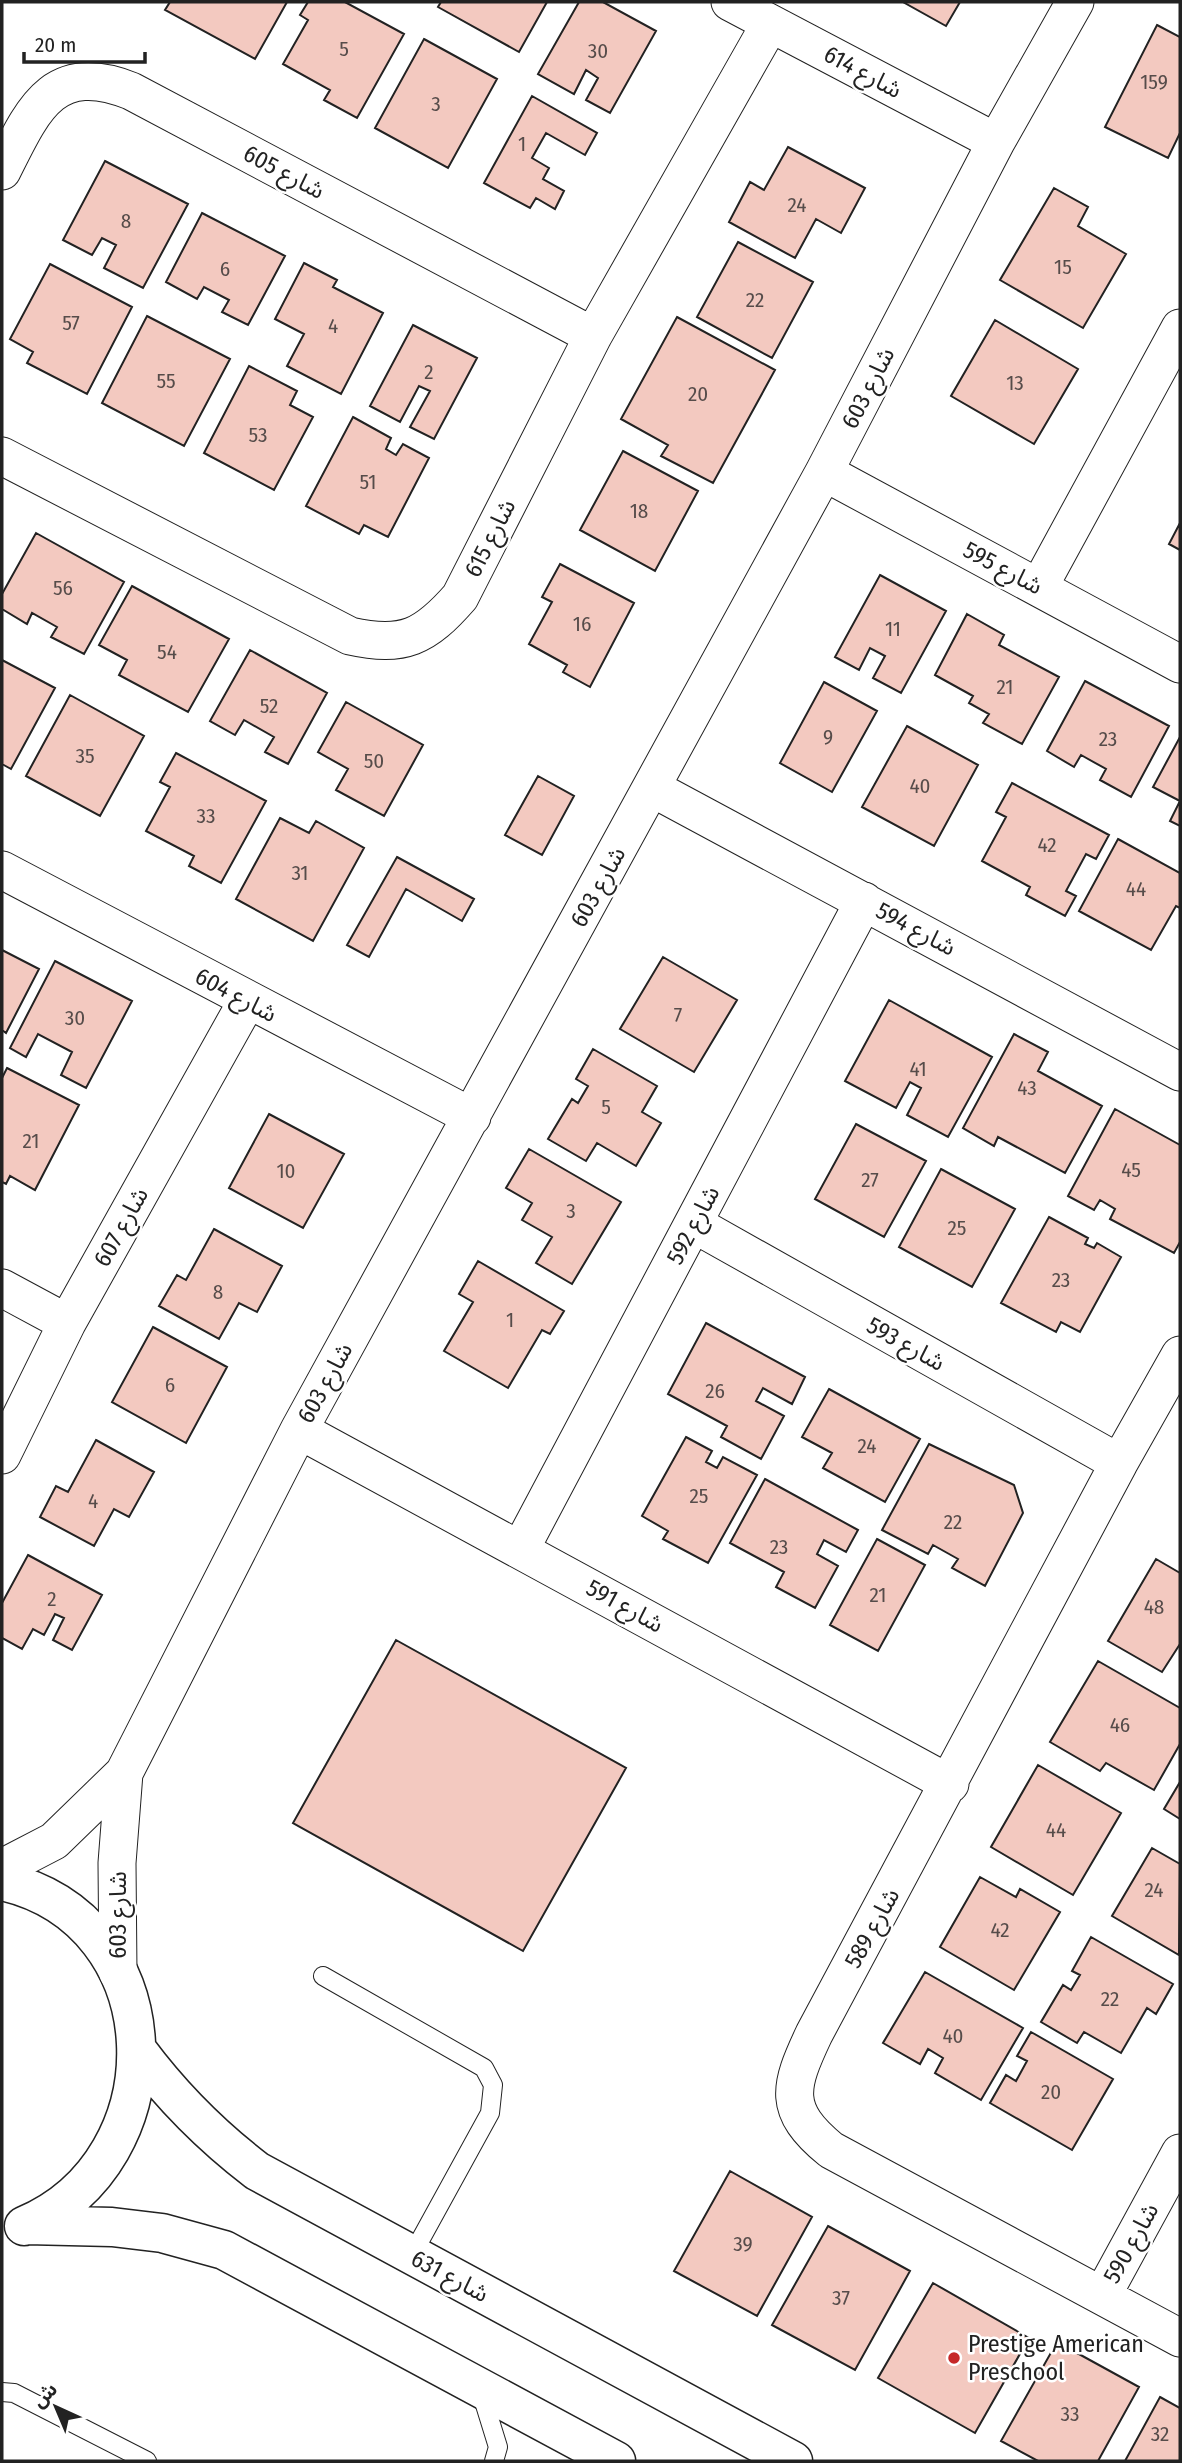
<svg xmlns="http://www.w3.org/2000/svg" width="1182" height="2463" viewBox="0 0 1182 2463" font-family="'Fira Sans Condensed','Noto Sans Arabic',sans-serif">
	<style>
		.building { fill: #f3c9c0; stroke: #222; stroke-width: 2 }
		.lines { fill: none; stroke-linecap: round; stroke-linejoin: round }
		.lane-casing { stroke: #222; stroke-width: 20 }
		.street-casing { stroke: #222; stroke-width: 39 }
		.secondary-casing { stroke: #222; stroke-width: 41 }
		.lane { stroke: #fff; stroke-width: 18 }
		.street { stroke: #fff; stroke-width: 37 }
		.secondary { stroke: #fff; stroke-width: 38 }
		.poi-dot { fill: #c62828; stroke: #fff; stroke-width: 2.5 }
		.labels { text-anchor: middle; stroke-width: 5; stroke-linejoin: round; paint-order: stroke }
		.number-label { font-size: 21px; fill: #564c4a }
		.street-label { font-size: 24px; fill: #222; stroke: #fff }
		.poi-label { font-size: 24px; fill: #222; stroke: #fff; text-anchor: start }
	</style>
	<rect width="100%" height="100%" fill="#fff"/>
	<path class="building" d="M170,2H287L255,59L165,10Z
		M308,2H345L404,34L357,118L324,100L330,90L283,64L308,20L300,15Z
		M441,2H547L519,52L438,7Z
		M579,2H603L656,31L610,113L586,100L598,78L586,70L574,94L538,74Z
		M903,2H960L946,26Z
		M1157,25L1180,37V133L1168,158L1105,127Z
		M424,39L497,79L448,168L375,128Z
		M532,96L597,133L585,155L546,133L532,158L549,168L543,179L564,191L555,209L536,198L530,208L484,183Z
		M788,147L865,188L841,233L816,219L795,258L729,222L750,182L764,190Z
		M105,161L188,204L143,288L104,268L116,245L102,238L92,255L63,240Z
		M1054,188L1088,207L1078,226L1126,254L1083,328L1000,280Z
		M202,213L285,256L248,325L222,312L229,300L204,287L197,299L166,282Z
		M738,242L813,282L772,358L697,317Z
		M304,263L337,280L333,287L383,313L341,394L287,366L304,334L275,319Z
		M50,264L132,307L87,394L27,363L33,352L10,339Z
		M147,316L230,359L184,446L102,403Z
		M677,317L775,370L713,483L661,456L668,445L621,419Z
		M995,320L1078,369L1034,444L951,396Z
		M413,325L477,358L434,439L410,427L430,391L419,386L400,422L370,406Z
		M249,366L297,391L290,405L313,417L274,490L204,453Z
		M353,417L391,438L386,449L396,455L403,444L429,458L388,537L364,525L359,534L306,506Z
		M623,451L698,491L655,571L580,530Z
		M1180,523V550L1169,544Z
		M36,533L124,582L84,654L51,637L57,627L32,613L27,624L2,609V594Z
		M560,564L634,603L590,687L563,672L567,665L529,644L552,602L542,597Z
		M880,575L946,611L901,693L873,678L885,656L870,648L859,670L835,657Z
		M132,586L229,639L188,712L119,675L127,660L99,645Z
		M967,614L1004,635L999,645L1059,677L1022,744L983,723L989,714L969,703L973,696L935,675Z
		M250,650L327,693L288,764L265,752L274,737L244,720L235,735L210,721Z
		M2,660L55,688L11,769L2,764Z
		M1085,681L1169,726L1131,797L1100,780L1106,769L1081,755L1074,767L1047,751Z
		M824,682L877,711L832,792L780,763Z
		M70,695L144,736L100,816L26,776Z
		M346,702L423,745L384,816L336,790L348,769L318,752Z
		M907,726L978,765L934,846L862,807Z
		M1180,737V826L1170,821L1180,801L1153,787Z
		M176,753L266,801L221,883L189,866L194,856L146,831L170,787L160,782Z
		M538,776L574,796L542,855L505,835Z
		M1012,783L1109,835L1096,859L1086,854L1066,891L1076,896L1065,916L1026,895L1030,887L982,861L1006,817L996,812Z
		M280,818L309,833L316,821L364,848L313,941L236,899Z
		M1118,839L1180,873V908L1176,906L1151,950L1079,911Z
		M397,857L474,899L462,921L406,889L369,957L347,945Z
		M2,950L39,969L6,1033L2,1030Z
		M663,957L737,1000L694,1072L620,1029Z
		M55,961L132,1001L86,1088L61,1075L72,1052L38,1034L26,1057L10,1048Z
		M889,1000L992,1057L948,1137L907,1115L921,1088L910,1082L896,1108L845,1081Z
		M1014,1034L1048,1052L1038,1071L1102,1106L1065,1173L998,1137L994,1146L963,1128Z
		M593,1049L657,1086L642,1112L661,1123L636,1166L597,1143L586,1161L548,1139L572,1099L578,1103L588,1086L576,1079Z
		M7,1068L79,1105L35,1190L10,1176L6,1184L2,1182V1078Z
		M1115,1109L1180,1145V1242L1174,1253L1110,1219L1115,1209L1100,1200L1094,1210L1068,1196Z
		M269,1114L344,1154L303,1228L229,1188Z
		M856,1124L926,1161L884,1237L815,1199Z
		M529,1149L621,1202L572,1284L536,1263L552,1237L522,1220L532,1203L506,1188Z
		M941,1169L1015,1209L972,1287L899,1247Z
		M1049,1217L1088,1238L1085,1244L1094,1248L1097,1243L1121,1257L1080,1332L1061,1322L1056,1332L1001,1303Z
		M214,1229L282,1266L257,1312L239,1303L219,1339L159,1306L177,1275L186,1280Z
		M478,1261L564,1311L550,1334L542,1330L508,1388L444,1351L473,1302L459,1294Z
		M706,1323L805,1377L792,1404L763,1388L756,1401L784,1416L761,1459L721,1437L727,1426L668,1394Z
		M153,1327L227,1367L186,1443L112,1402Z
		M829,1389L920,1439L885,1502L823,1468L832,1453L802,1437Z
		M686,1437L712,1451L706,1462L717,1468L723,1457L757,1475L708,1563L663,1539L668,1531L642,1516Z
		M96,1440L154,1472L129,1517L114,1509L94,1546L40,1517L56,1486L68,1492Z
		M929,1444L1014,1485L1023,1513L985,1586L952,1568L958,1559L933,1545L928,1554L882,1530Z
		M765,1479L858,1530L846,1552L824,1540L817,1554L838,1566L815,1608L776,1587L784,1572L730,1543Z
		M877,1539L925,1565L878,1651L830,1625Z
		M28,1555L102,1595L72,1650L53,1640L64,1618L55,1614L44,1635L33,1629L22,1649L2,1638V1603Z
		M1156,1559L1180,1573V1644L1162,1672L1108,1641Z
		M396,1640L626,1768L523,1951L293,1823Z
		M1098,1661L1180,1708V1744L1154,1790L1106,1763L1100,1771L1050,1742Z
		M1038,1765L1121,1813L1073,1895L991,1847Z
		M1180,1782V1819L1164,1809Z
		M1152,1848L1180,1864L1179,1955L1112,1916Z
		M980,1877L1016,1897L1020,1889L1060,1912L1014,1990L940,1947Z
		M1091,1937L1173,1984L1156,2014L1147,2008L1121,2053L1084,2032L1077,2043L1041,2022L1063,1985L1071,1990L1080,1975L1072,1971Z
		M925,1972L1023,2028L981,2100L935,2073L943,2058L928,2049L920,2064L883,2043Z
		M1031,2032L1113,2079L1072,2150L990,2103L1006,2075L1016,2081L1027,2061L1017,2056Z
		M730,2171L812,2217L757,2316L674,2271Z
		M828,2226L910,2271L855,2370L772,2325Z
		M933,2283L1029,2338L975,2433L878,2378Z
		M1057,2342L1139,2387L1098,2461H1038L1001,2441Z
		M1160,2397L1180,2408V2461H1125Z"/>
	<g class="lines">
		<g class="lane-casing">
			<path id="lane" d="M323,1976L484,2068L493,2085L490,2113L412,2255
				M2,2392L14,2393L147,2461
				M481,2392L498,2447L494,2461"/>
		</g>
		<g class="street-casing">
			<path id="street" d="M730,2L996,142
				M2,171C33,109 53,60 131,91L593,336
				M2,456L350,636C404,648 425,637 460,597L593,336L770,24
				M824,472L1180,664
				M1039,587L1180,328
				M652,788L1180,1072
				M2,870L472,1117
				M694,1224L1119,1463
				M2,1288L67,1323
				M1180,1355L1119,1463L814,2034C789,2087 782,2110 831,2150L1180,2338
				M299,1430L950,1784
				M2,1455L67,1323L247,1001
				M521,1548L864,901
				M2,1868L54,1841L124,1773L299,1430L824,472L996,142L1075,2
				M118,1973L117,1863L124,1773
				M1102,2296L1180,2153"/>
		</g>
		<g class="secondary-casing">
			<path id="secondary" d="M2,1881C174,1920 180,2160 24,2226
				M138,2051C173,2098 210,2135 257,2171L793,2461
				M27,2225L112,2227L162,2233L224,2250L616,2461"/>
		</g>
		<use href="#lane" class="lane"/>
		<use href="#street" class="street"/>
		<use href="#secondary" class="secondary"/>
	</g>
	<circle class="poi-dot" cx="954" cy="2358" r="7"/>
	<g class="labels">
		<g class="number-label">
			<text x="344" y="56">5</text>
			<text x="598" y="58">30</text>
			<text x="1154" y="89">159</text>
			<text x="436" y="111">3</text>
			<text x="522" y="151">1</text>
			<text x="797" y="212">24</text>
			<text x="126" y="228">8</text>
			<text x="1063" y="274">15</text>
			<text x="225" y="276">6</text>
			<text x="755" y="307">22</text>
			<text x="71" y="330">57</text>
			<text x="333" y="333">4</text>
			<text x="429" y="379">2</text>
			<text x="166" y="388">55</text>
			<text x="1015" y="390">13</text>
			<text x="698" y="401">20</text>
			<text x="258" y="442">53</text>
			<text x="368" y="489">51</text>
			<text x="639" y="518">18</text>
			<text x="63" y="595">56</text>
			<text x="582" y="631">16</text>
			<text x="893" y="636">11</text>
			<text x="167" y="659">54</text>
			<text x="1005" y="694">21</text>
			<text x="269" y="713">52</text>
			<text x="828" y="744">9</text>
			<text x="1108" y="746">23</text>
			<text x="85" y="763">35</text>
			<text x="374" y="768">50</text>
			<text x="920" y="793">40</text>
			<text x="206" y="823">33</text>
			<text x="1047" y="852">42</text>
			<text x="300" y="880">31</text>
			<text x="1136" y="896">44</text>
			<text x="678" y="1022">7</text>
			<text x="75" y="1025">30</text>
			<text x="918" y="1076">41</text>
			<text x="1027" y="1095">43</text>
			<text x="606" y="1114">5</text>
			<text x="31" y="1148">21</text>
			<text x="1131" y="1177">45</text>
			<text x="286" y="1178">10</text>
			<text x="870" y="1187">27</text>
			<text x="571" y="1218">3</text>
			<text x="957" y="1235">25</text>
			<text x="1061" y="1287">23</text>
			<text x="218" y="1299">8</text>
			<text x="510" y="1327">1</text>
			<text x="170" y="1392">6</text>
			<text x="715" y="1398">26</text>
			<text x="867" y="1453">24</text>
			<text x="699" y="1503">25</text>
			<text x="93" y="1508">4</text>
			<text x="953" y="1529">22</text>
			<text x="779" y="1554">23</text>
			<text x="878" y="1602">21</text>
			<text x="52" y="1606">2</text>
			<text x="1154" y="1614">48</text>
			<text x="1120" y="1732">46</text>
			<text x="1056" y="1837">44</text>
			<text x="1154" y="1897">24</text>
			<text x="1000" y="1937">42</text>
			<text x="1110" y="2006">22</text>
			<text x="953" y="2043">40</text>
			<text x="1051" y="2099">20</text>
			<text x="743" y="2251">39</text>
			<text x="841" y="2305">37</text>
			<text x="1070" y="2421">33</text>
			<text x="1160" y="2441">32</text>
		</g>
		<g class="street-label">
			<text transform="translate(863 72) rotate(28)" y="8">شارع 614</text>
			<text transform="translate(284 172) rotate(28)" y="8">شارع 605</text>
			<text transform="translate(868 388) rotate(-63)" y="8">شارع 603</text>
			<text transform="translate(490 538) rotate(-63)" y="8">شارع 615</text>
			<text transform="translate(1003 568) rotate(28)" y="8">شارع 595</text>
			<text transform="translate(598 887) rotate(-61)" y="8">شارع 603</text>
			<text transform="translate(916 929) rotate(28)" y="8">شارع 594</text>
			<text transform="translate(236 995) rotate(28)" y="8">شارع 604</text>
			<text transform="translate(693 1225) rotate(-62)" y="8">شارع 592</text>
			<text transform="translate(121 1227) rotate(-61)" y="8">شارع 607</text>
			<text transform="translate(906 1344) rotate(29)" y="8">شارع 593</text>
			<text transform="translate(325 1383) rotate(-61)" y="8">شارع 603</text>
			<text transform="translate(625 1606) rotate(29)" y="8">شارع 591</text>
			<text transform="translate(118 1915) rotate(-90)" y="8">شارع 603</text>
			<text transform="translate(872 1928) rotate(-61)" y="8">شارع 589</text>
			<text transform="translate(1131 2243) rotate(-61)" y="8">شارع 590</text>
			<text transform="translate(450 2276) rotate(28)" y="8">شارع 631</text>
		</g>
		<g class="poi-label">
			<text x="968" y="2352">Prestige American<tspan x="968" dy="28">Preschool</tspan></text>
		</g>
	</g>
	<rect width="1182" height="2463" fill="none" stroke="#222222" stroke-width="7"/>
	<g transform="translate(56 2407) rotate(316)" stroke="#ffffff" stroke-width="5" paint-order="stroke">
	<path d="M0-5L12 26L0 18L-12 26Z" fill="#222222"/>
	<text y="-10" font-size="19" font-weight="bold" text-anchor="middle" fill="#222222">ش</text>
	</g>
	<path d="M24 52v10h121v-10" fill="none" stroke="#222222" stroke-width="3.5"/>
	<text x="35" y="52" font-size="21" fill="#222222" stroke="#ffffff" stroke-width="5" paint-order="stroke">20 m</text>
</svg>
